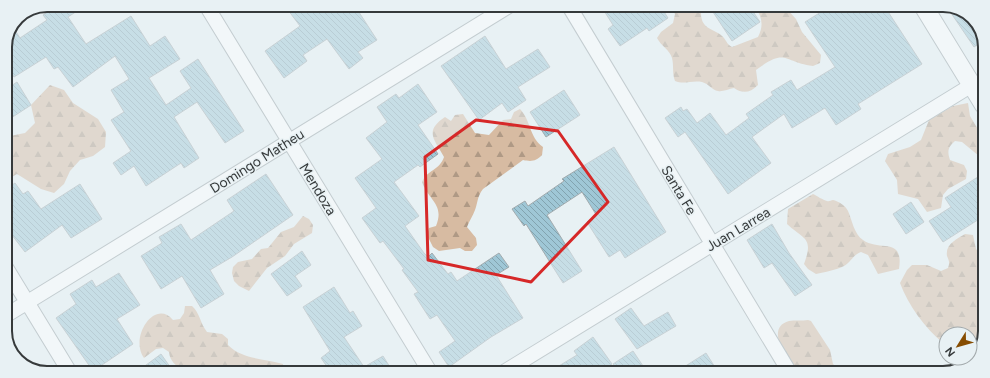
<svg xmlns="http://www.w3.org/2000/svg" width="990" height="378" viewBox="0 0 990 378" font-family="Figtree,sans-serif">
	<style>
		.forest { fill: url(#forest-firs) }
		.building { fill: url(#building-back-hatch); stroke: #a2abae }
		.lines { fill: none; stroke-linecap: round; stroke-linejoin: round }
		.minor-casing { stroke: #99a2a5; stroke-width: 16 }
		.tertiary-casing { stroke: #99a2a5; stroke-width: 20 }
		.minor { stroke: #fff; stroke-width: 14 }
		.tertiary { stroke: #fff; stroke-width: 18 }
		.marked { fill: none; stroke: #d62828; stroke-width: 3; stroke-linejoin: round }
		.labels { text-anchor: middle; stroke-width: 3; stroke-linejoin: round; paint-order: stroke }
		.street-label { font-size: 14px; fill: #363a3b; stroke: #e8f1f4 }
		.rim { fill: none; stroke: #363a3b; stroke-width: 2 }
	</style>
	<defs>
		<pattern id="forest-firs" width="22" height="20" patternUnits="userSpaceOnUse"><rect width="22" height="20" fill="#d7bba2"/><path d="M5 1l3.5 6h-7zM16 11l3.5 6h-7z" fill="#af9985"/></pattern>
		<pattern id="building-back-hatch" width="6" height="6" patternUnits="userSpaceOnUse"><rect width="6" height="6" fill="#9fc7d6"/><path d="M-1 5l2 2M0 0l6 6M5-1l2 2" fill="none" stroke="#82a3af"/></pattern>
	</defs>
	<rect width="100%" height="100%" fill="#e8f1f4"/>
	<path class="forest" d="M671,7H706L701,13C701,31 716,28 724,38C727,42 727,44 732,47L758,37C764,25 762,17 755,7H785L796,19L802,32L821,55L820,63L813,66C782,62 787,47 756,70L758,85C750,93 743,94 734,88C729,89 722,92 718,91C712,90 709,84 702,82C692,80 684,85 675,81C672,73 674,66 672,58C670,50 661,46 657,38L661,32L673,23L675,14Z
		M50,85L64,90L73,103L98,119L106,132L105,147L93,156L80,160L70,171L64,184L54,193L41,189L17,174L5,181V137L25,133L35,123L31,105Z
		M968,103L970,116L984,139V153L979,156L962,142L955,141C948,147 947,151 950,160L964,165L967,171L966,179L948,189L943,195L941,208L927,212L918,199L898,194L897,180L885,161L888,154L910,147L921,140L929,120L953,106Z
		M520,109C531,120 529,137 543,147L542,155C536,161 532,162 523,160L483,189C477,197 478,202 475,210C473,216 469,221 467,227L476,238L477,245L472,251H465L460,248L439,251L433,247L427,235L429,228L436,226C445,204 428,200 422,182C427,170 440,170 444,157C434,139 424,131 445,117L451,121L455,115L463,114L475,133L489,135L503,120L511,119L514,112Z
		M813,194C817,196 823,200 827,201C829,202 831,200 833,200C838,201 846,206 848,211C852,220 854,234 863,240C880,252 904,236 899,269L878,274L868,255L861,252C853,255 851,262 844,266C836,270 825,272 816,274L808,269L804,264C814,237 804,240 787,224L788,209Z
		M303,216L309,219L313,225L312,233L294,244L285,256L267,268L249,291L239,286L234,281L232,273L233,267L238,262L252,259L261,249L268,248L281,232L294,227Z
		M965,234L973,235L976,249L983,257V327L980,329L979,336L973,348L978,351L966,366L956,369L958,358H970V334H946V344L943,343C925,328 908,305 900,283L907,270L912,265H927L941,271L948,268C950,262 949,261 947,256C945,244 957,239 965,234Z
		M185,306H192C200,313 200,323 207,332L222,334L228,339V345C243,360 264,358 283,364L284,371H181C176,364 170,362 169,352L163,348L156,349L144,358C129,337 155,298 173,320L180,319L184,313Z
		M808,320L811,321L830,350L833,364L843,373H795C788,360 764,328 789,321C794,320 802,321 808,320Z"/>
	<path class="building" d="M58,5H86L68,17L86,44L131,16L150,46L165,36L180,59L149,78L166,105L191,88L180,71L198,59L244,131L225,143L197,102L174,117L199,158L184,168L181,163L146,186L134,166L121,175L113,163L131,151L111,120L124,112L111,90L129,79L115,56L73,87L58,67L54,69L46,57L14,77L5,62V45L13,27L20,38L47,20L43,15Z
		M285,6H321L326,13L338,6H355L377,40L358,52L363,58L349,69L327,39L303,55L307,61L284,78L265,51L300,26Z
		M601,6L661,7L668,18L649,31L647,28L620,46L608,29L613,25Z
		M721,7H750L760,22L732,41L713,12Z
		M829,7H885L922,64L858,104L861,109L836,125L825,108L792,128L784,114L752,137L771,163L728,194L685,132L678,137L665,118L681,107L683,111L687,109L697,123L710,113L726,135L749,118L746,114L773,95L771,92L791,80L797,90L835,67L805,22Z
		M947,7H956L976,22L983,41L974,47Z
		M485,36L506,69L538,49L550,67L518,87L526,100L508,112L502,103L479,120L441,66Z
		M17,82L31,105L5,122V90Z
		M418,84L437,112L418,125L438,154L420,167L418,165L394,182L419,216L405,226L424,253L428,257L432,253L448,274L451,272L457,281L499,253L509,267L496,275L523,318L491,337L449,367L439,352L455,341L437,315L430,319L414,294L418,292L402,270L404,269L383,241L380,243L362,218L376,208L355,178L382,159L366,138L387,122L377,107L396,94L399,98Z
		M564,90L580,115L546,137L530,112Z
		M614,147L666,232L625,258L620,250L609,257L587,222L597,216L582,192L547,215L582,271L563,283L526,224L524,226L512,209L525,201L528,206L564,181L562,179Z
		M984,173V216L943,242L929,221L951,207L945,198Z
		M266,174L293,215L232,257L210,270L224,294L201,308L182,276L161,289L141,256L162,243L159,237L181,224L191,240L234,211L227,200Z
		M15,183L23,194L28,191L41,209L80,184L102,219L71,238L62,225L25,252L5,226V190Z
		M911,202L924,222L906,234L893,214Z
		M772,224L789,253L812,285L795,296L772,263L764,268L747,240Z
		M302,251L311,265L295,276L302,286L287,296L271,274Z
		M119,273L140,305L117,319L133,344L93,371L56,318L76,304L70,294L92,280L96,287Z
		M334,287L350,313L353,311L362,326L344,337L364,367L383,356L393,372L330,371L321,358L330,351L303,307Z
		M631,308L644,326L668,312L676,326L637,349L615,319Z
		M593,337L612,364L601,372H549L577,355L574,351Z
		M633,351L647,372H619L613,364Z
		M706,353L718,372H676Z
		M161,354L173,371H138Z"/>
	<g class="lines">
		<g class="minor-casing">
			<path id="minor" d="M206,5L430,372
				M569,6L790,373
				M5,266L69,371
				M5,316L509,6
				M504,372L972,85"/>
		</g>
		<g class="tertiary-casing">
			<path id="tertiary" d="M924,7L984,105"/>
		</g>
		<use href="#minor" class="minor"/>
		<use href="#tertiary" class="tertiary"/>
	</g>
	<path d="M0 0H990V378H0ZM476,120L558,131L608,202L531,282L428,260L425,157Z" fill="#e8f1f4" fill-opacity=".55" fill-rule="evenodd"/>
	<path class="marked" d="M476,120L558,131L608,202L531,282L428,260L425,157Z"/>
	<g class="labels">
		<g class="street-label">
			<text transform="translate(257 161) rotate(-32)" y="5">Domingo Matheu</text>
			<text transform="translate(318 189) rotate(59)" y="5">Mendoza</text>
			<text transform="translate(679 190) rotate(59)" y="5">Santa Fe</text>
			<text transform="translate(738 229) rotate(-31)" y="5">Juan Larrea</text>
		</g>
	</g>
	<path d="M0 0H990V378H0ZM47 12H943A35 35 0 0 1 978 47V331A35 35 0 0 1 943 366H47A35 35 0 0 1 12 331V47A35 35 0 0 1 47 12Z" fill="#e8f1f4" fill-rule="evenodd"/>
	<path class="rim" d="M47 12H943A35 35 0 0 1 978 47V331A35 35 0 0 1 943 366H47A35 35 0 0 1 12 331V47A35 35 0 0 1 47 12Z"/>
	<g transform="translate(958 346) rotate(233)"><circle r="19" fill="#e8f1f4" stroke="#a1a8aa"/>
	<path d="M0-3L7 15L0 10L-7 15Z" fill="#864c01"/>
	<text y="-6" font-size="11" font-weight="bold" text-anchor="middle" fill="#363a3b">N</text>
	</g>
</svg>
